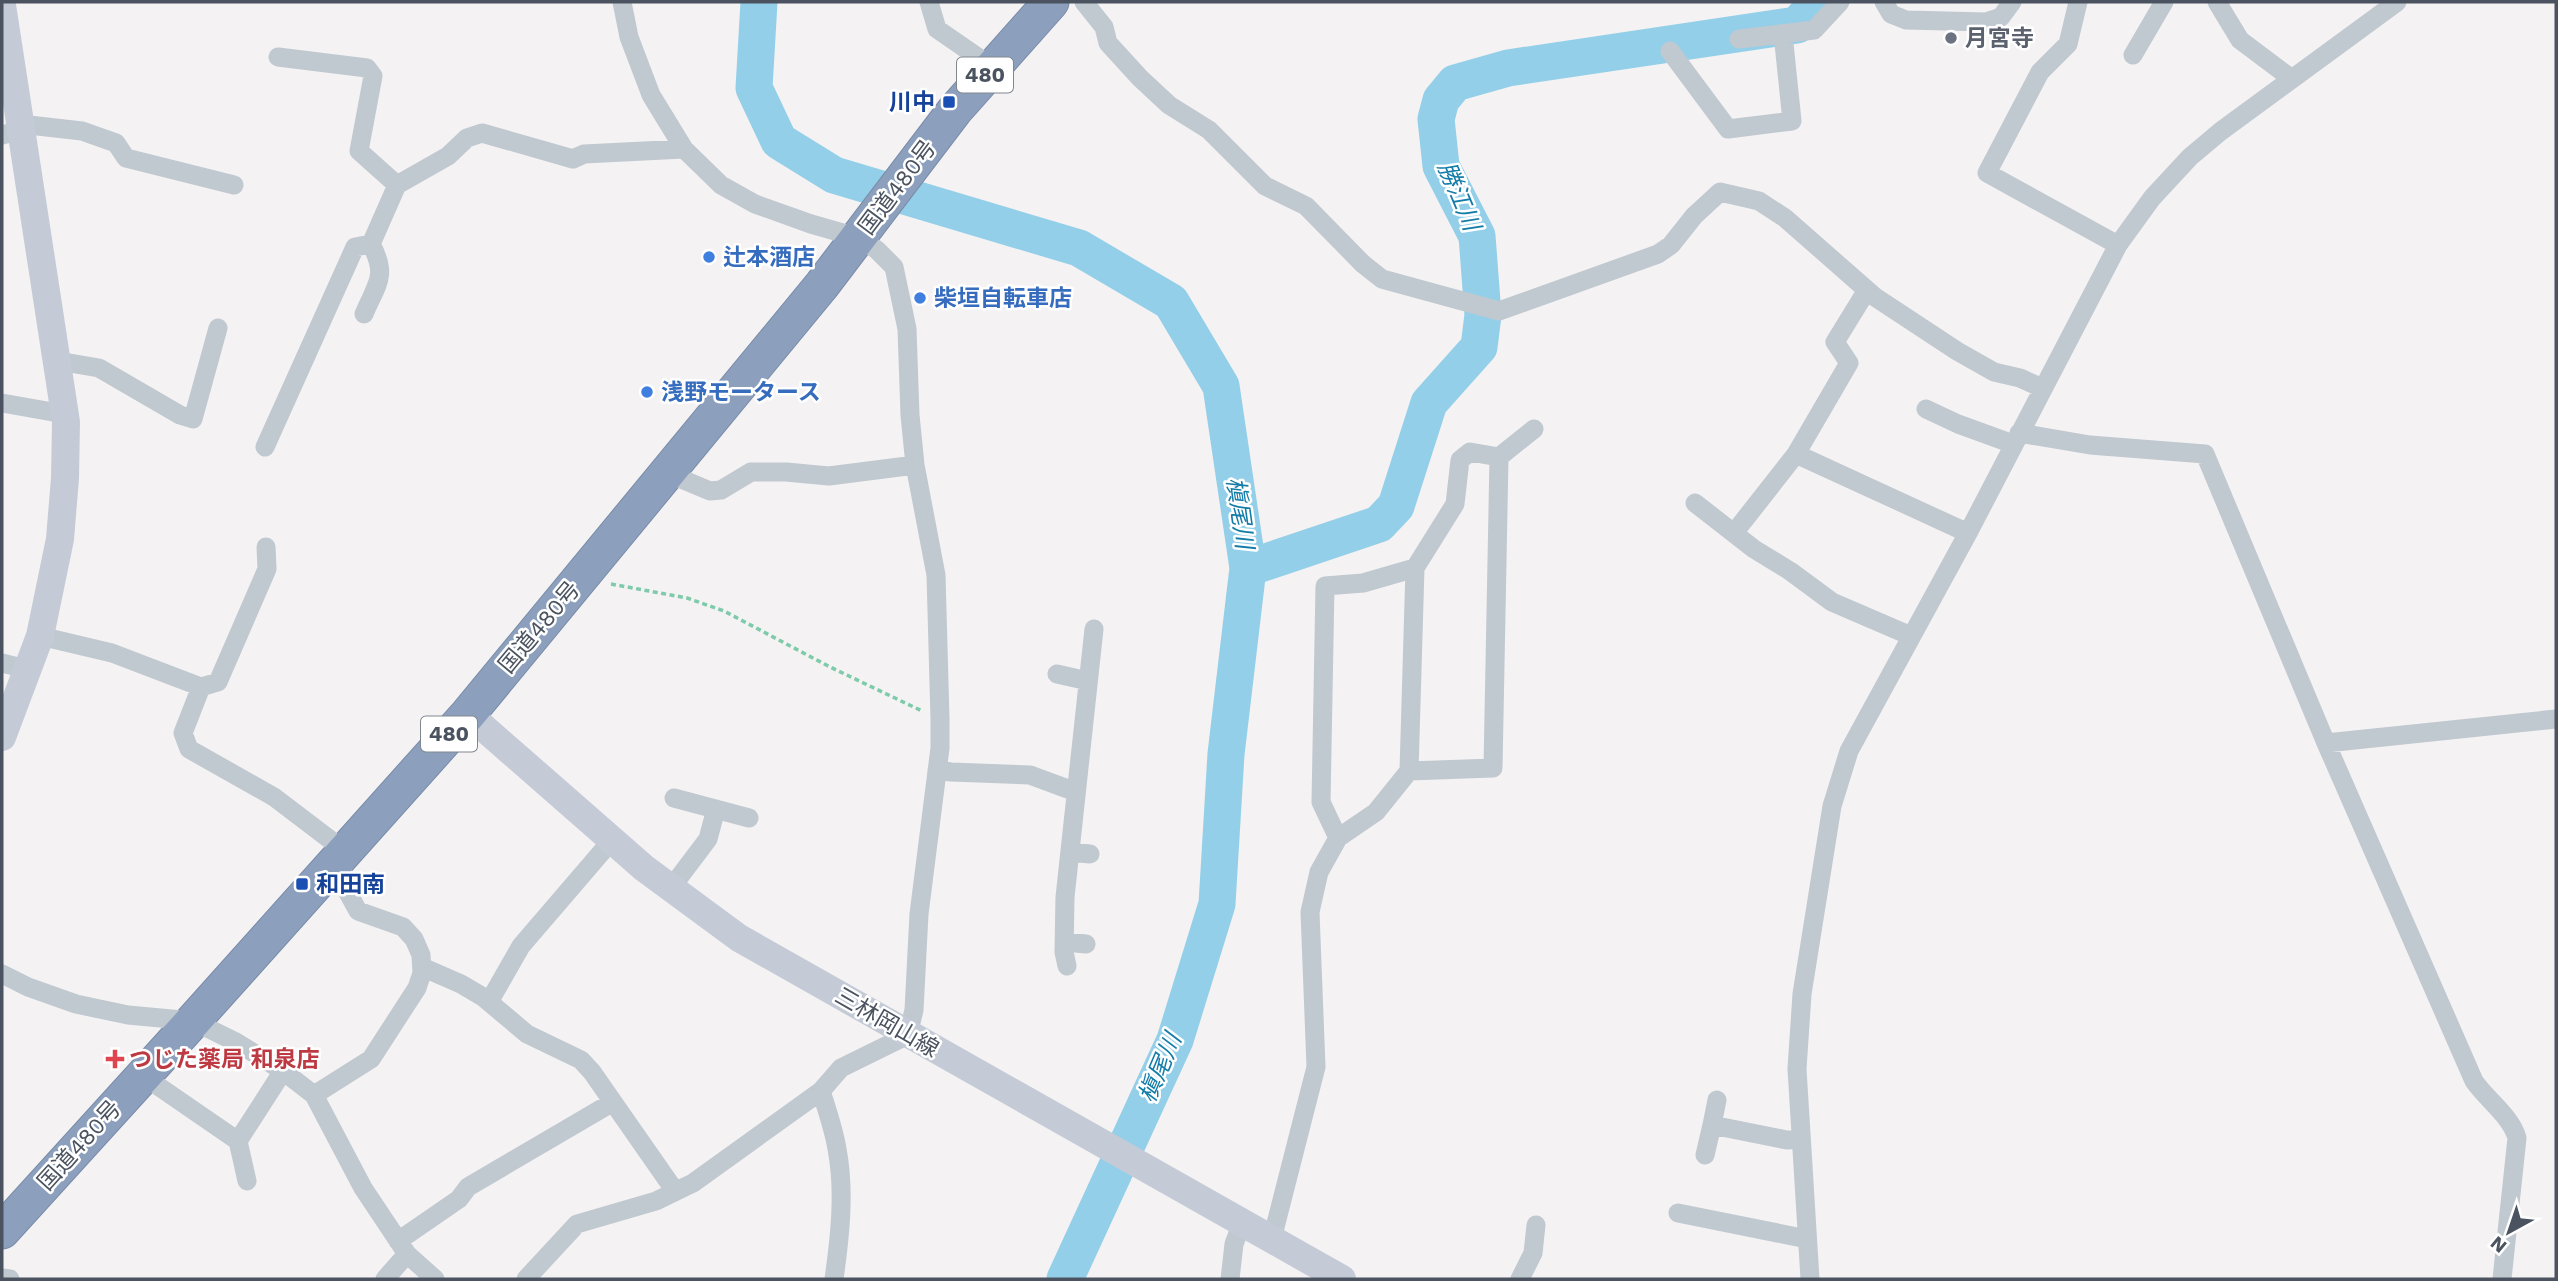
<svg xmlns="http://www.w3.org/2000/svg" width="2558" height="1281" viewBox="0 0 2558 1281" font-family="'Work Sans','Noto Sans JP',sans-serif">
	<style>
		.lines { fill: none; stroke-linecap: round; stroke-linejoin: round }
		.river { stroke: #93cfe9; stroke-width: 37 }
		.highway-casing { stroke: #788ba9; stroke-width: 37 }
		.path { stroke: #7dcbab; stroke-width: 3.5; stroke-dasharray: 5 3.5; stroke-linecap: butt }
		.street { stroke: #c0c8d0; stroke-width: 19 }
		.secondary { stroke: #c4cbd7; stroke-width: 28 }
		.highway { stroke: #8ca0bd; stroke-width: 35 }
		.worship-dot { fill: #6b7280; stroke: #fff; stroke-width: 2.5 }
		.transit-dot { fill: #1a4fb4; stroke: #fff; stroke-width: 2.5 }
		.shop-dot { fill: #3f7fe0; stroke: #fff; stroke-width: 2.5 }
		.health-dot { fill: #e0444e; stroke: #fff; stroke-width: 2.5 }
		.labels { text-anchor: middle; stroke-width: 5; stroke-linejoin: round; paint-order: stroke }
		.shield { fill: #fff; stroke: #80878f; stroke-width: 2 }
		.shield-label { font-size: 21px; font-weight: bold; fill: #4a535f }
		.worship-label { font-size: 23px; font-weight: bold; fill: #5b616d; stroke: #fff; text-anchor: start }
		.transit-label { font-size: 23px; font-weight: bold; fill: #164399; stroke: #fff; text-anchor: end }
		.street-label { font-size: 23px; fill: #4a535f; stroke: #fff }
		.shop-label { font-size: 23px; font-weight: bold; fill: #366cbe; stroke: #fff; text-anchor: start }
		.health-label { font-size: 23px; font-weight: bold; fill: #be3a42; stroke: #fff; text-anchor: start }
		.water-label { font-size: 24px; font-style: italic; fill: #147ca8; stroke: #fff }
	</style>
	<rect width="100%" height="100%" fill="#f4f2f2"/>
	<g class="lines">
		<path class="river" d="M759,2L754,88L779,141L834,175L1079,248L1171,302L1221,386L1248,568L1226,754L1217,904L1175,1040L1065,1279
			M1248,568L1379,524L1396,506L1429,403L1479,347L1483,315L1477,236L1441,166L1436,119L1441,100L1455,83L1508,68L1797,25L1818,2"/>
		<g class="highway-casing">
			<path id="highway" d="M2,1231L193,1021L468,714L822,285L955,110L1051,2"/>
		</g>
		<path class="path" d="M611,584L687,598L724,611L830,667L922,711"/>
		<path class="street" d="M929,2L937,29L992,67
			M1084,2L1104,27L1108,43L1140,78L1169,105L1209,130L1265,186L1306,206L1363,264L1382,279L1499,311L1658,254L1671,245L1694,216L1720,192L1759,201L1785,218L1875,297L1957,351L1994,372L2020,378L2042,388
			M1884,2L1891,14L1906,20L1986,22L2001,17L2012,2
			M2078,2L2068,44L2040,72L1987,173L2118,245
			M2217,2L2240,40L2292,79
			M1739,39L1814,30L1840,2
			M1670,51L1728,129L1792,121L1783,34
			M2133,55L2164,2
			M20,124L82,131L116,143L126,158L234,185
			M2,135L21,130
			M397,185L448,156L467,138L482,133L573,159L584,154L684,149
			M364,314C377,283 388,276 371,244
			M58,361L99,368L180,415L193,419L218,328
			M2,403L64,414
			M1926,409L1958,424L2013,444
			M2019,433L2090,445L2205,454L2326,743L2474,1081C2487,1100 2511,1116 2517,1138L2502,1279
			M265,447L355,247L371,244L397,185L359,151L373,76L367,68L278,57
			M1796,454L1968,533
			M667,473L710,491L721,490L751,472H786L829,476L915,465
			M1695,503L1754,549L1790,571L1832,602L1911,636
			M1734,533L1796,454L1849,363L1835,342L1867,290
			M40,636L112,653L201,687L218,682L267,569L266,547
			M2,663L26,669
			M1057,674L1088,681
			M201,687L183,733L189,749L274,797L345,851
			M2326,743L2556,719
			M937,770L951,772L1030,775L1076,792
			M1409,771L1493,768L1499,457
			M674,798L749,818
			M1338,838L1321,802L1325,586L1363,583L1415,568L1455,504L1460,460L1470,452L1499,457L1534,429
			M1070,852L1090,854
			M671,888L708,839L716,809
			M1065,942L1086,944
			M1067,966L1064,952L1065,897L1094,629
			M422,967L461,984L483,997L527,1034L581,1060L592,1072L675,1191
			M2,974L28,987L76,1004L128,1015L193,1021L236,1042L283,1071L314,1095L363,1188L407,1254L435,1279
			M489,1002L521,946L612,840
			M142,1075L238,1141
			M821,1091C827,1110 834,1130 837,1149C845,1191 840,1237 834,1279
			M314,1095L371,1059L417,988L422,973L421,955L414,939L403,927L358,911L346,889L340,857
			M1717,1100L1712,1125L1787,1140L1801,1139
			M1705,1155L1712,1125
			M247,1181L238,1141L283,1071
			M1678,1213L1807,1239
			M1272,1239L1316,1067L1310,912L1319,872L1338,838L1376,812L1409,771L1415,568
			M398,1241L459,1199L468,1187L613,1102
			M2,1278L10,1279
			M385,1279L407,1254
			M526,1279L577,1224L656,1201L693,1183L821,1091L841,1068L908,1035L914,1010L919,914L940,748V719L936,575L915,465L910,415L907,329L894,267L877,250L860,238L811,224L755,204L721,185L684,149L651,95L629,37L622,2
			M1230,1279L1234,1244L1242,1223
			M1520,1279L1533,1253L1536,1225
			M1810,1279L1797,1069L1802,994L1832,806L1849,751L1968,533L2118,245L2152,198L2190,157L2221,131L2397,2"/>
		<path class="secondary" d="M2,5L66,422L65,478L60,539L40,636L2,737
			M468,714L644,868L739,938L1342,1279"/>
		<use href="#highway" class="highway"/>
	</g>
	<circle class="worship-dot" cx="1951" cy="38" r="7"/>
	<g class="transit-dot">
		<rect x="942" y="95" width="14" height="14" rx="3.5"/>
		<rect x="295" y="877" width="14" height="14" rx="3.5"/>
	</g>
	<g class="shop-dot">
		<circle cx="709" cy="257" r="7"/>
		<circle cx="920" cy="298" r="7"/>
		<circle cx="647" cy="392" r="7"/>
	</g>
	<path class="health-dot" d="M111.5 1048.5h7v7h7v7h-7v7h-7v-7h-7v-7h7z"/>
	<g class="labels">
		<g class="shield">
			<rect x="957" y="57.5" width="56" height="35" rx="5"/>
			<rect x="421" y="716.5" width="56" height="35" rx="5"/>
		</g>
		<g class="shield-label">
			<text x="985" y="82">480</text>
			<text x="449" y="741">480</text>
		</g>
		<g class="worship-label">
			<text x="1965" y="46">月宮寺</text>
		</g>
		<g class="transit-label">
			<text x="935" y="110">川中</text>
			<text x="316" y="892" text-anchor="start">和田南</text>
		</g>
		<g class="street-label">
			<text transform="translate(897 187) rotate(-53)" y="8">国道480号</text>
			<text transform="translate(539 627) rotate(-50)" y="8">国道480号</text>
			<text transform="translate(887 1022) rotate(30)" y="8">三林岡山線</text>
			<text transform="translate(79 1145) rotate(-48)" y="8">国道480号</text>
		</g>
		<g class="shop-label">
			<text x="723" y="265">辻本酒店</text>
			<text x="934" y="306">柴垣自転車店</text>
			<text x="661" y="400">浅野モータース</text>
		</g>
		<g class="health-label">
			<text x="129" y="1067">つじた薬局 和泉店</text>
		</g>
		<g class="water-label">
			<text transform="translate(1459 196) rotate(67)" y="8">勝江川</text>
			<text transform="translate(1240 513) rotate(82)" y="8">槇尾川</text>
			<text transform="translate(1160 1068) rotate(-67)" y="8">槇尾川</text>
		</g>
	</g>
	<rect width="2558" height="1281" fill="none" stroke="#4a535f" stroke-width="7"/>
	<g transform="translate(2509 1232) rotate(220)" stroke="#ffffff" stroke-width="5" paint-order="stroke">
	<path d="M0-5L12 26L0 18L-12 26Z" fill="#4a535f"/>
	<text y="-10" font-size="19" font-weight="bold" text-anchor="middle" fill="#4a535f">N</text>
	</g>
</svg>
